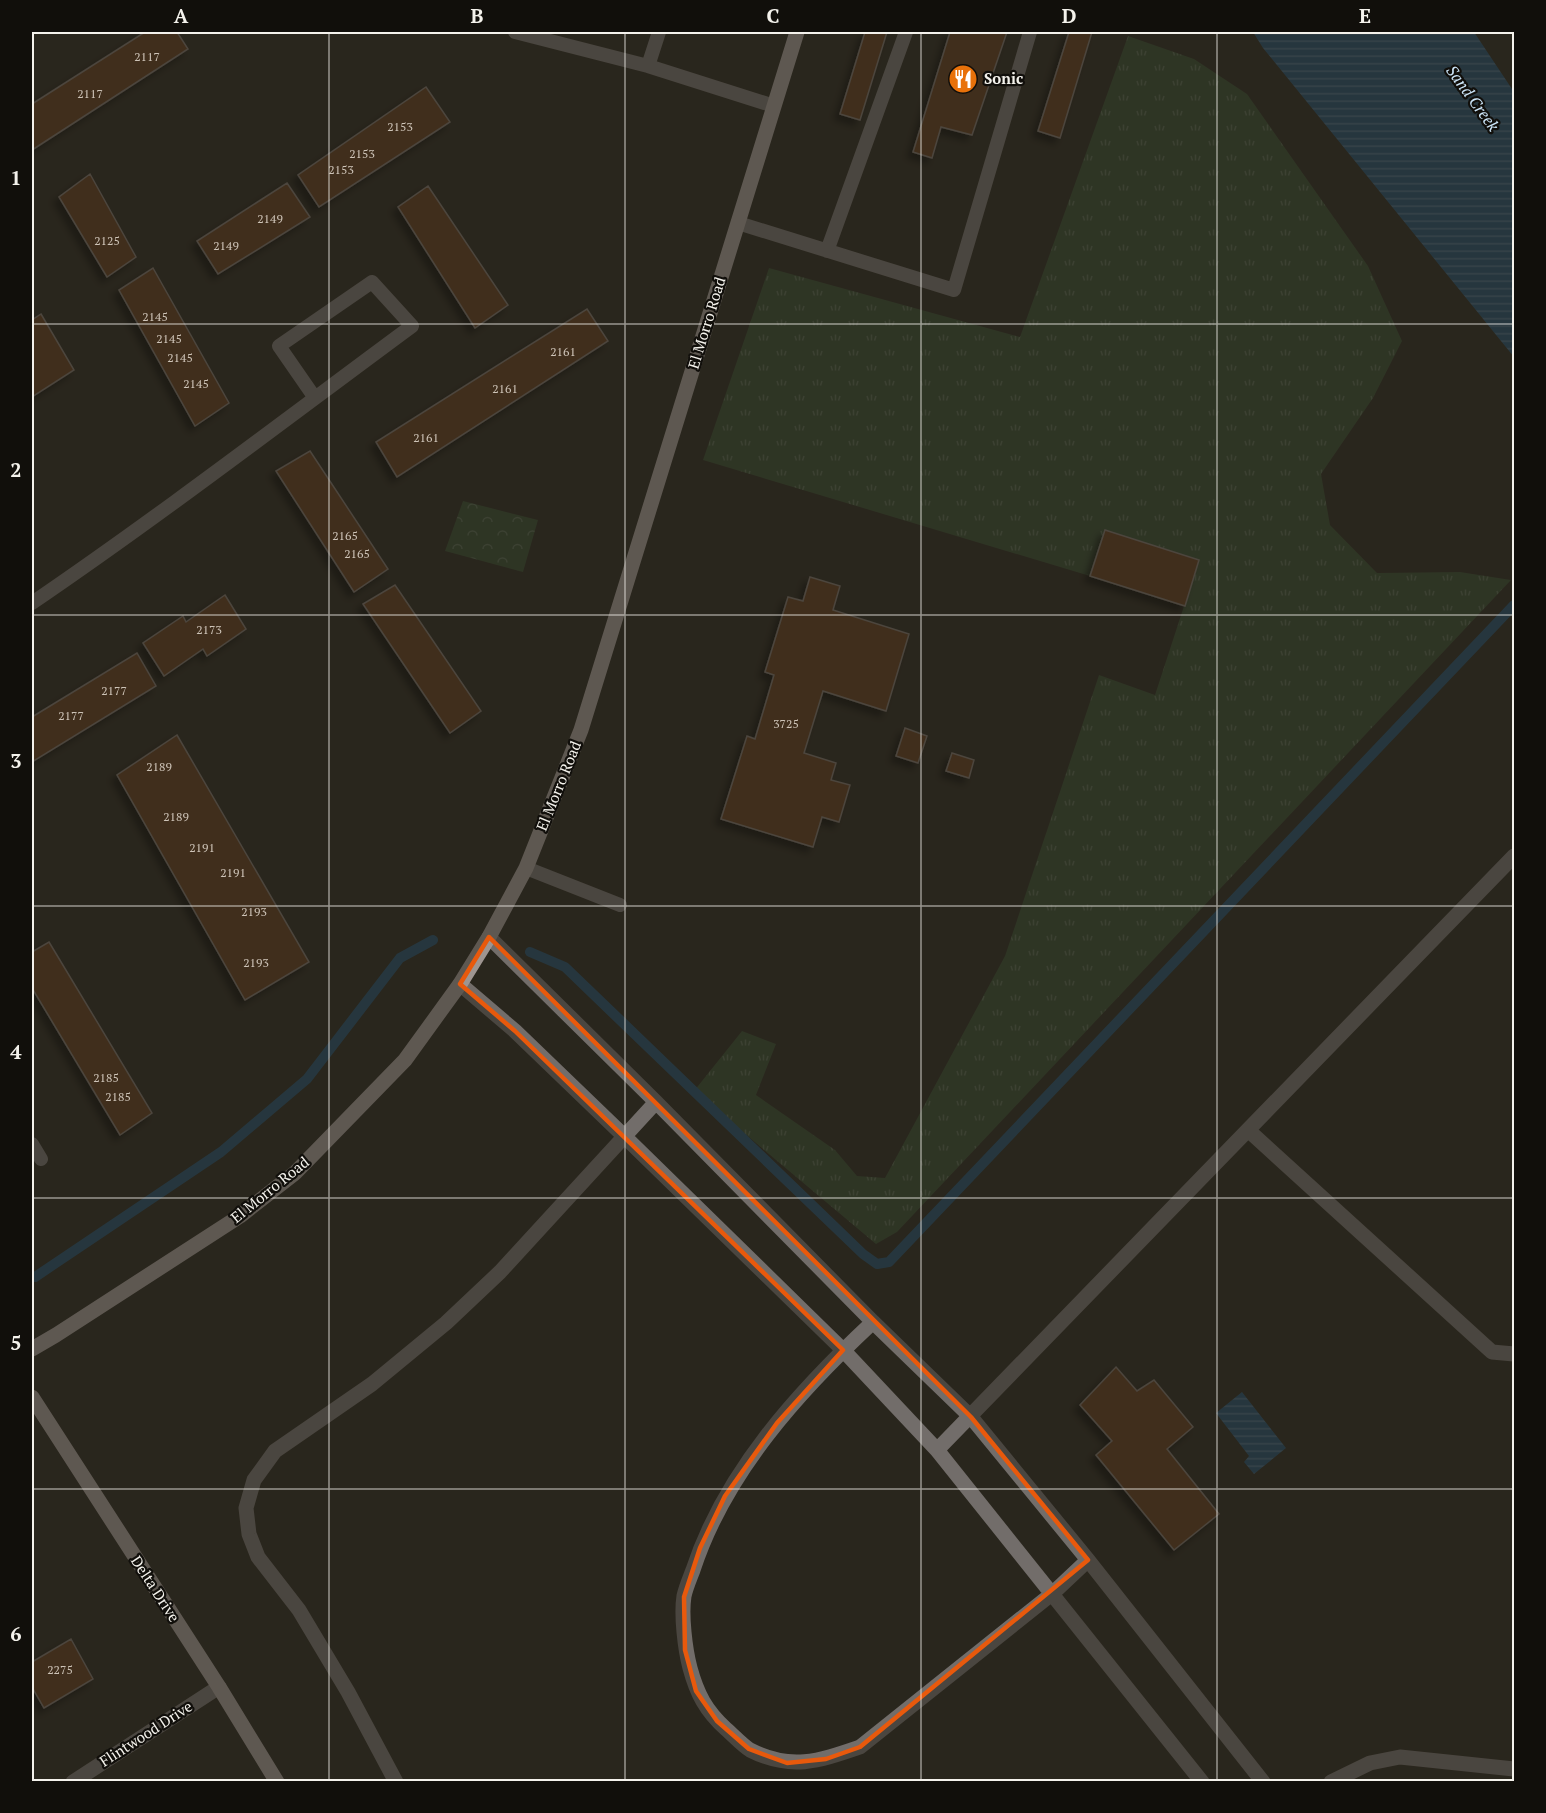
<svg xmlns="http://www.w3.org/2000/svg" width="1546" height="1813" viewBox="0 0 1546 1813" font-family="'PT Serif',serif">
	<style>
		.grass { fill: url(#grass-tufts) }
		.park { fill: url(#park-crowns) }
		.water { fill: url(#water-rules) }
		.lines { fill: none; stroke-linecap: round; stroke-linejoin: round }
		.stream { stroke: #234b67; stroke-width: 10 }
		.building { fill: #5b391c; stroke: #766c65; stroke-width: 1.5; filter: url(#shadow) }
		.lane { stroke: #726d6a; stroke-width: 14 }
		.street { stroke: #726d6a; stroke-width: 15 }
		.secondary { stroke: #9e9591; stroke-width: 15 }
		.marked { fill: none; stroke: #e8590c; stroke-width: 4.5; stroke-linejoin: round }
		.grid { fill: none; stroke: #f4f2ec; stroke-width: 1.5; stroke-opacity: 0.55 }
		.labels { text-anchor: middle; stroke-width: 4.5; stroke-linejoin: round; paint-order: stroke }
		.number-label { font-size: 12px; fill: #cec4b8 }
		.poi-label { font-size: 15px; font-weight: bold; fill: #f4f2ec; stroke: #110f0b; text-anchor: start }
		.street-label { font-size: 15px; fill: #f4f2ec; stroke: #110f0b }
		.water-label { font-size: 16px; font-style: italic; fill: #cde6f9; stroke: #110f0b }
		.neatline { fill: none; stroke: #f4f2ec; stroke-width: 2 }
		.grid-label { font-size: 20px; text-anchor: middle; font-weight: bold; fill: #f4f2ec }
	</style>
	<defs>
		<pattern id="grass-tufts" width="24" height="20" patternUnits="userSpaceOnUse" patternTransform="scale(1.5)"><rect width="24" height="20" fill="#34472e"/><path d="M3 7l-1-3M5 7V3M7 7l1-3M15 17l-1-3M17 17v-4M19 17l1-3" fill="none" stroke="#52624c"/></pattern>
		<pattern id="park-crowns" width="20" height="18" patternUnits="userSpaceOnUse" patternTransform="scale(1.5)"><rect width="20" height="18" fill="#34472e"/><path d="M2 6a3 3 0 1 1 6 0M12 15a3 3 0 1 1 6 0" fill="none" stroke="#52624c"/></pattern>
		<pattern id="water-rules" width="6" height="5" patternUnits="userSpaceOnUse" patternTransform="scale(1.5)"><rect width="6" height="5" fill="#234b67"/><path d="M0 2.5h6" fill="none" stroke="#44657d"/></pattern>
		<filter id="shadow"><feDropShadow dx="-5.5" dy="5.5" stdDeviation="3" flood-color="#0009"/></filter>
	</defs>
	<rect width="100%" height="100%" fill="#29261d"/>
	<path class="grass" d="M1128,36L1194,59L1247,94L1368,266L1402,341L1373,398L1321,474L1330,525L1377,573L1460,572L1511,580L897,1232L876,1244L694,1091L742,1031L776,1044L756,1095L835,1150L857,1176L885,1178L1005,956L1099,675L1155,695L1199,560L1105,530L1090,576L703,460L769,268L1020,337Z"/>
	<path class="park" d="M463,501L538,520L523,572L445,551Z"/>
	<path class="water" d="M1253,32H1474L1514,92V357L1263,48Z
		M1242,1392L1286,1448L1254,1474L1244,1462L1249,1456L1216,1413Z"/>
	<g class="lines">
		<path class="stream" d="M530,952L565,967L863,1254L877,1264L889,1262L1514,605
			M35,1277L221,1152L307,1079L400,958L433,940"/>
	</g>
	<path class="building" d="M145,32H177L188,49L32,150V104Z
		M865,32H887L860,120L840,114Z
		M950,32H1007L972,135L941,127L932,158L913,152Z
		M1069,32H1092L1060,138L1038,131Z
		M426,87L450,122L319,207L298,175Z
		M90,174L136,257L107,277L59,197Z
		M287,183L310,217L218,274L197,241Z
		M428,186L508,305L475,328L398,207Z
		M153,268L229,403L195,426L119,290Z
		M587,309L608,341L397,477L376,442Z
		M41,314L74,370L32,397V320Z
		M310,451L388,569L354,592L276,471Z
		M1105,530L1199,560L1185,606L1090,576Z
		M810,577L840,586L833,610L909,634L886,711L823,691L804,753L836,763L831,780L850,785L839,822L822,817L813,847L721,819L747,736L755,739L774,675L765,672L788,597L803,601Z
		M395,585L481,711L450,733L363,604Z
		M225,595L246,629L207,656L203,649L164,676L143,643L183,616L186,622Z
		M137,653L156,686L32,762V717Z
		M905,728L927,736L918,763L896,756Z
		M177,735L309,962L245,1000L117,775Z
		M952,753L974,760L969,778L946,771Z
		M49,942L152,1113L120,1135L32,988V952Z
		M1116,1367L1137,1391L1154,1380L1193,1427L1167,1449L1219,1514L1174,1550L1096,1455L1112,1441L1080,1405Z
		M71,1639L93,1679L44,1708L32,1687V1662Z"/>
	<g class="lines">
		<path class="lane" d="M515,32L648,66
			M659,32L648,66L774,106
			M738,223L954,290L1030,32
			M827,251L906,32
			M32,603C161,515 286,419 412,326L372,282L279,346L315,398
			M526,868L620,905
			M32,1144L41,1159"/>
		<path class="street" d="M489,937L656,1102L873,1322L971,1417L1088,1560L1263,1782
			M460,984L515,1031L624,1136L843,1350L937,1450L1202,1782
			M1248,1130L1492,1352L1514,1354
			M873,1322C799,1391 725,1472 693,1570C690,1578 686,1587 684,1596C681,1615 685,1649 690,1668C697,1694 706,1711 726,1729C734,1736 742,1745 750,1750C791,1771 819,1761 860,1747L1053,1593L1088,1560
			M937,1450L1514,856
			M73,1782L219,1687
			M396,1782L348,1692L299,1610L258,1557L249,1534L246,1508L254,1480L275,1451L372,1384L446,1323L500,1272L656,1102
			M1331,1782L1370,1763L1400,1757L1514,1769"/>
		<path class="secondary" d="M32,1349L56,1335L240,1216L295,1173L405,1060L460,984L489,937L526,868L581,730L797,32
			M32,1397L219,1687L277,1782"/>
	</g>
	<path d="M0 0H1546V1813H0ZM489,937L971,1417L1088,1560L860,1747L826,1759L787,1763L749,1749L717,1721L696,1691L685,1650L684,1597L700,1548L725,1496L777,1423L843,1350L515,1031L460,984Z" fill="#29261d" fill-opacity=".55" fill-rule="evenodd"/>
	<path class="marked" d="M489,937L971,1417L1088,1560L860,1747L826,1759L787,1763L749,1749L717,1721L696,1691L685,1650L684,1597L700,1548L725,1496L777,1423L843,1350L515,1031L460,984Z"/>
	<path class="grid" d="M329,32V1782M625,32V1782M921,32V1782M1217,32V1782M32,324H1514M32,615H1514M32,906H1514M32,1198H1514M32,1489H1514"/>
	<defs>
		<g id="restaurant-disc" transform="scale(1.5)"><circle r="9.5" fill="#e8710a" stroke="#110f0b"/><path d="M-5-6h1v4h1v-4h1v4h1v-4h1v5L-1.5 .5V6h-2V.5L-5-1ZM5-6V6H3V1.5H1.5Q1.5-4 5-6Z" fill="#fff"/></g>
	</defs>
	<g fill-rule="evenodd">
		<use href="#restaurant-disc" x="963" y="79"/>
	</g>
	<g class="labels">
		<g class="number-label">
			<text x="147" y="61">2117</text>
			<text x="90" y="98">2117</text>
			<text x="400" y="131">2153</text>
			<text x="362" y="158">2153</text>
			<text x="341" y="174">2153</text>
			<text x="270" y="223">2149</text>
			<text x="107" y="245">2125</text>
			<text x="226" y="250">2149</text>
			<text x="155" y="321">2145</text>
			<text x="169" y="343">2145</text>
			<text x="563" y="356">2161</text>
			<text x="180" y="362">2145</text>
			<text x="196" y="388">2145</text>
			<text x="505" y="393">2161</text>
			<text x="426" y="442">2161</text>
			<text x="345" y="540">2165</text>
			<text x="357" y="558">2165</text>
			<text x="209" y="634">2173</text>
			<text x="114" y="695">2177</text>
			<text x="71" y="720">2177</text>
			<text x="786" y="728">3725</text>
			<text x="159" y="771">2189</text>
			<text x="176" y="821">2189</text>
			<text x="202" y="852">2191</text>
			<text x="233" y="877">2191</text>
			<text x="254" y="916">2193</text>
			<text x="256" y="967">2193</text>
			<text x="106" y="1082">2185</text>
			<text x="118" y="1101">2185</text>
			<text x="60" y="1674">2275</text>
		</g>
		<g class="poi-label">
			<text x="984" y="84">Sonic</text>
		</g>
		<g class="street-label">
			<text transform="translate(707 323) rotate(-73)" y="5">El Morro Road</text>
			<text transform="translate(559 786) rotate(-68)" y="5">El Morro Road</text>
			<text transform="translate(270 1190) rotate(-39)" y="5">El Morro Road</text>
			<text transform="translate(155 1589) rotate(57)" y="5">Delta Drive</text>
			<text transform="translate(146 1734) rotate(-33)" y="5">Flintwood Drive</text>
		</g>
		<g class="water-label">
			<text transform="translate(1473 98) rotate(54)" y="6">Sand Creek</text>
		</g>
	</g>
	<rect width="1546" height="1813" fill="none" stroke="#110f0b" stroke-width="66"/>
	<rect x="33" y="33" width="1480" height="1747" class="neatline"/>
	<g class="grid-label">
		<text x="181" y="23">A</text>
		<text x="477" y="23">B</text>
		<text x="773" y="23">C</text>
		<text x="1069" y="23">D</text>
		<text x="1365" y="23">E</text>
		<text x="16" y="185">1</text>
		<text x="16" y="477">2</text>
		<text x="16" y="768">3</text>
		<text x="16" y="1059">4</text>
		<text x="16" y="1350">5</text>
		<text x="16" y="1641">6</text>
	</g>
</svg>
